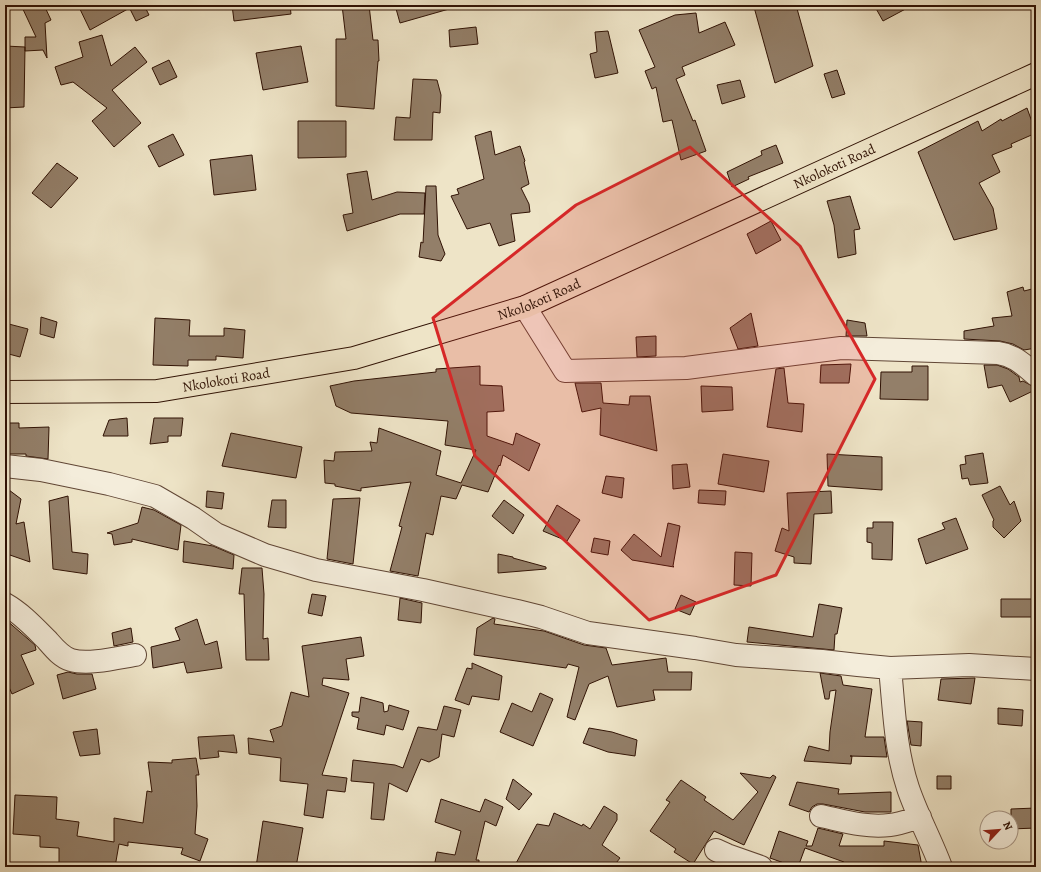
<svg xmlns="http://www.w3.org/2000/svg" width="1041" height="872" viewBox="0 0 1041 872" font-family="Alegreya,serif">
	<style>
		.building { fill: #937f69; stroke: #301204 }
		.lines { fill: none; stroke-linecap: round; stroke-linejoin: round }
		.minor-casing { stroke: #604635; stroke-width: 24 }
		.major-casing { stroke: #301204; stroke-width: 24 }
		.minor { stroke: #f4eddb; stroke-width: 22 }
		.major { stroke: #eee4c7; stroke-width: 22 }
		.marked { fill: #d62828; fill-opacity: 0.2; stroke: #d62828; stroke-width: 3; stroke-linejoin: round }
		.labels { text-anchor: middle; stroke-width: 3; stroke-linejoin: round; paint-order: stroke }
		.street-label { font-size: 14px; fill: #301204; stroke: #f4eddb }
	</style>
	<rect width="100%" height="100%" fill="#eee4c7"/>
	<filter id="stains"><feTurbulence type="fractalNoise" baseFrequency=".005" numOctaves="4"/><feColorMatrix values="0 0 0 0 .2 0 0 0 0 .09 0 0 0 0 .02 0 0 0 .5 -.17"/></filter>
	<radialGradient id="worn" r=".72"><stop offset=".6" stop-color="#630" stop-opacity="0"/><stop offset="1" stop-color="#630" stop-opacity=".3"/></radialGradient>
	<path class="building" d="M21,5H44L51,20L45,23L47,58L43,50L25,51V37H36Z
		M78,5H135L90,30Z
		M137,5H144L149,15L136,21L130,9Z
		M232,5H290L291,14L234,21Z
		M342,5H369L373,40H378L379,61H378L374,109L336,106V39H346Z
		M395,5H448L449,9L400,23Z
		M763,5H796L813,66L775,83L754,7Z
		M874,5H913L883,21Z
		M696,13L699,33L725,22L735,45L682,67L685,75L676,79L693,121L695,120L706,151L681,160L672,120L663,122L656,87L652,89L645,71L655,67L639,30L675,15Z
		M476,27L478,44L450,47L449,30Z
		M608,31L618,73L595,78L590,54L597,52L595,32Z
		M102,35L111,66L135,47L147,62L112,90L141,123L114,147L92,121L107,108L73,82L61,85L55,67L83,57L79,42Z
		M5,46L25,47L24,107L5,108Z
		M301,46L308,82L263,90L256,53Z
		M169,60L177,77L160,85L152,68Z
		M837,70L845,94L832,98L824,74Z
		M413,79L437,80L441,95L440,113L433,112L432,140H394L396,117L410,118Z
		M740,80L745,97L722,104L717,85Z
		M1027,108L1036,133L1011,144L1012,147L992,155L1000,172L979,183L993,208L997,229L954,240L918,152L978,121L982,131L1001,119L1002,121Z
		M298,121H346V157L298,158Z
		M491,131L495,155L520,146L525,161L524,162L529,184L521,188L529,204L530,212L511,214L515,241L499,246L490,223L467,229L451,196L459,194L457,189L484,179L475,136Z
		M173,134L184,155L159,167L148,146Z
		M776,145L783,163L748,177L749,179L732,187L727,172L762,155L761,151Z
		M252,155L256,190L214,195L210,160Z
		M57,163L78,178L51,208L32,193Z
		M367,171L372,200L397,192L425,193L424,214H400L347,231L343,215L353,213L347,174Z
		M426,186H436L438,235L445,254L441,261L419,257L421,242L423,243Z
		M850,196L860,229L854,230L856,254L838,258L834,225L827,201Z
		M771,221L781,240L756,254L747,234Z
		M1023,287L1024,291L1036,288V348L1024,350L1013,344L1000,341L964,339V331L994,326L992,318L1012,316L1007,292Z
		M751,313L758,346L738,349L730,328Z
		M41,317L57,322L54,338L40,334Z
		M155,318L190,320L189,336H224V328L245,330L243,358L216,356V360H188V366L153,365Z
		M847,320L865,323L867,336H846Z
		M5,323L28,329L20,357L5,353Z
		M656,336V356L637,357L636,337Z
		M851,364L849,383H820L821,365Z
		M984,365H997L1008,369L1019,377L1020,382L1023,381L1034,387L1035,390L1010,402L1002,385L988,388Z
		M480,366V385L502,386L504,411L487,412V436L513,445L516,433L540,444L529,471L503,455L500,466L499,465L488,492L462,485L456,499L441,496L433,535L426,533L418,576L390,571L402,527L399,526L411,482L361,488V491L335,486V484L325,483L324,460L334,461L335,452L372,451L370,442L377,443L379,428L441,451L436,475L461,483L476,450L445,445L448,421L351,413L336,406L330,386L354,381L436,372V369Z
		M912,366H928V400L880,399L881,372H912Z
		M784,368L788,403L804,404L802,432L767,427L776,369Z
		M575,383H601L603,403L629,405L630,396H650L657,451L600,435L601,408L582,412Z
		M701,386L732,387L733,410L702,412Z
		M127,418L128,436H103L109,420Z
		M154,418H183L181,436H168V442L150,444Z
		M5,423H19V428L49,427L48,459L26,456V454H5Z
		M231,433L302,447L296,478L222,466Z
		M983,453L988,483L970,485L968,478L962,479L960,465L966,464L965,456Z
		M723,454L769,461L764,492L718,484Z
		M827,454L882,457V490L828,486Z
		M687,464L690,487L673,489L672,465Z
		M606,476L624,478L622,498L602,493Z
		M1000,486L1010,505L1014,501L1021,521L1004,538L993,527V521L994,520L982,495Z
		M5,487L21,499L16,524L24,522L30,562L7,554L5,545Z
		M699,490L726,491L725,505L698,503Z
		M207,491L224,493L222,509L206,507Z
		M831,491L832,513L814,514L811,564L794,563V557L775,551L782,528L789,531L787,493Z
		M68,496L72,552L88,554L87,574L53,569L49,501Z
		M360,498L353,564L327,559L333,499Z
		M272,500H286V528L268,527Z
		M504,500L524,515L513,534L492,516Z
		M557,505L580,520L567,541L543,531Z
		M142,507L154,510L181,525L178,550L132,539V542L114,545L112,534L107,533L138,523Z
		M956,518L968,549L926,564L918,539L945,529L942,523Z
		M873,522H893L892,560L872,559V543L867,542V528H873Z
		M668,523L680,526L673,566L674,567L632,560L621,550L634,534L661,557Z
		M594,538L610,541L608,555L591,552Z
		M184,541L213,546L234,555L233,569L183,562Z
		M735,552L752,553L751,586L734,585Z
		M498,554L513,557V558L546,567V569L498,573Z
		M242,568H262L264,594L263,639L268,638L269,660H246L244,594H239Z
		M312,594L326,596L322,616L308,613Z
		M681,595L696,602L690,615L675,609Z
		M400,598L422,603L421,623L398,620Z
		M1001,599H1036V617H1001Z
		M819,604L842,608L837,634H835L834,650L747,642L749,627L813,637Z
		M493,618L495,619L494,624L544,631L584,645L606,648L612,665L666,658L668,672H692L691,690H653L655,700L617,707L608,676L589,684L575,720L567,717L579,667L568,664L566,668L474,655L477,628Z
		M5,619L28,639L35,645L36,650L21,655L34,684L12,694L5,678Z
		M197,619L205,645L217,641L222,668L187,673L184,662L153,668L151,647L180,640L175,628Z
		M131,628L133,642L114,646L112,633Z
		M361,637L364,656L346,659L349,680L323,678L322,685L349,693L322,775L347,778L345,792L327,790L323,818L304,815L308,784L280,781L281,758L249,754L248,738L274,742L270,730L282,726L291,692L309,697L302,646Z
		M472,663L502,676L499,700L472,696L469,705L455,700L467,668L472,669Z
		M68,672L77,674H92L96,689L63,699L57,675Z
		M820,673L841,676L843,685L872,689L865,737H884L887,757L850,756H852L851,764L804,761L809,746L829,751L830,732L836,690L830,691L829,699H825Z
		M975,678L971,704L938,700L941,679Z
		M540,693L553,699L533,746L500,732L512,703L532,712Z
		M361,697L383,703L384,712L388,711L389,705L409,711L403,730L386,725L384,735L357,729L359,718L352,716V712H359Z
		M444,706L461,710L454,737L442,734L439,757L429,762L421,759L407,792L389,783L384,820L371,819L374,783L351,781L353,760L395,765L403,768L418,727L437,730Z
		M998,708L1023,710L1022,726L998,724Z
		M907,721L922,722L921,746L911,745Z
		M589,728L612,732L637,740L635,756L608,752L583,743Z
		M97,729L100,754L80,756L73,732Z
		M234,735L237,753L218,751L219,757L200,759L198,737Z
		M196,758L199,775H196L197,806L195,834L208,839L200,861L181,854L183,848L128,842V846L119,844L115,867H59V848L40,847V836L13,834L15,795L57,797L56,819L79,822L77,836L114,842V818L143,823L147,791L152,792L148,762L172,763V760Z
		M740,773L770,778L773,775L776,777L744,845L714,831L693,864L674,852L676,849L650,831L670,802L666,800L681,780L706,797L704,800L733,820L758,792Z
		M937,776H951V789H937Z
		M513,779L532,794L519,810L506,799Z
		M797,782L839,789L838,794L891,792V812H865L823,804H817L812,807L809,812L789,805Z
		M441,799L480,812L485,799L503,807L496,826L485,821L476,860H479V867H434L437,852L455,855L461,831L435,822Z
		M604,806L617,814V820L602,845L620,858L613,867H514L537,824L549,826L554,813L582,826L583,824L590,829Z
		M1036,808V828L1011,829V809Z
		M263,821L303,828L296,867H256Z
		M818,828L843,834L839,846H884V841L918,845L922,867H843L844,862L805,848L798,867H795L770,858L779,831L808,841L806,846H812Z"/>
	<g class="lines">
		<g class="minor-casing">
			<path id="minor" d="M525,307L565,371L686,368L841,348L998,353C1014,355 1024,365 1036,375
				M5,466L41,470L109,484L155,496L193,518L216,534L265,555L289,562L316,570L423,590L517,611L541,617L588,633L695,648L736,655L822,661L858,665L890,668L969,665L1036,669
				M5,604C21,613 34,627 47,640C54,648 61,657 71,660C88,665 117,658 135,655
				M890,668C894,708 895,749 908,788C917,815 931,840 941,867
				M821,816C844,821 866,828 890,825C900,824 910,820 920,817
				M716,850L727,855L761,867"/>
		</g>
		<g class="major-casing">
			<g id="major">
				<path id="s1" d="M5,392L157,391L354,358L525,307L1036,74"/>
			</g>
		</g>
		<use href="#minor" class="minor"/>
		<use href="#major" class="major"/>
	</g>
	<path class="marked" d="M690,147L800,246L875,379L776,575L649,620L475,456L433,318L576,205Z"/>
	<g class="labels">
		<g class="street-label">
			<text dy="5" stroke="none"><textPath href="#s1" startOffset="870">Nkolokoti Road</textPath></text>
			<text dy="5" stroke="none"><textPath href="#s1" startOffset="546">Nkolokoti Road</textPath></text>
			<text dy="5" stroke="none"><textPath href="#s1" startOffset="222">Nkolokoti Road</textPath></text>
		</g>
	</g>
	<rect width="1041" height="872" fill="none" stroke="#eee4c7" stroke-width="20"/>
	<rect x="6" y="6" width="1029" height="860" fill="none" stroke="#301204" stroke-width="2"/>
	<rect x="10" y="10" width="1021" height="852" fill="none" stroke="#301204"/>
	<g transform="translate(999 830) rotate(64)"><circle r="19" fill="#f4eddb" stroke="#a69585"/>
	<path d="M0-3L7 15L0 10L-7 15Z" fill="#8f2418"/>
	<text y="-6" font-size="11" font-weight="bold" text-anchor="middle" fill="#301204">N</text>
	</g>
	<rect width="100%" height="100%" filter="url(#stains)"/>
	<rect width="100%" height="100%" fill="url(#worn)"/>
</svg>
